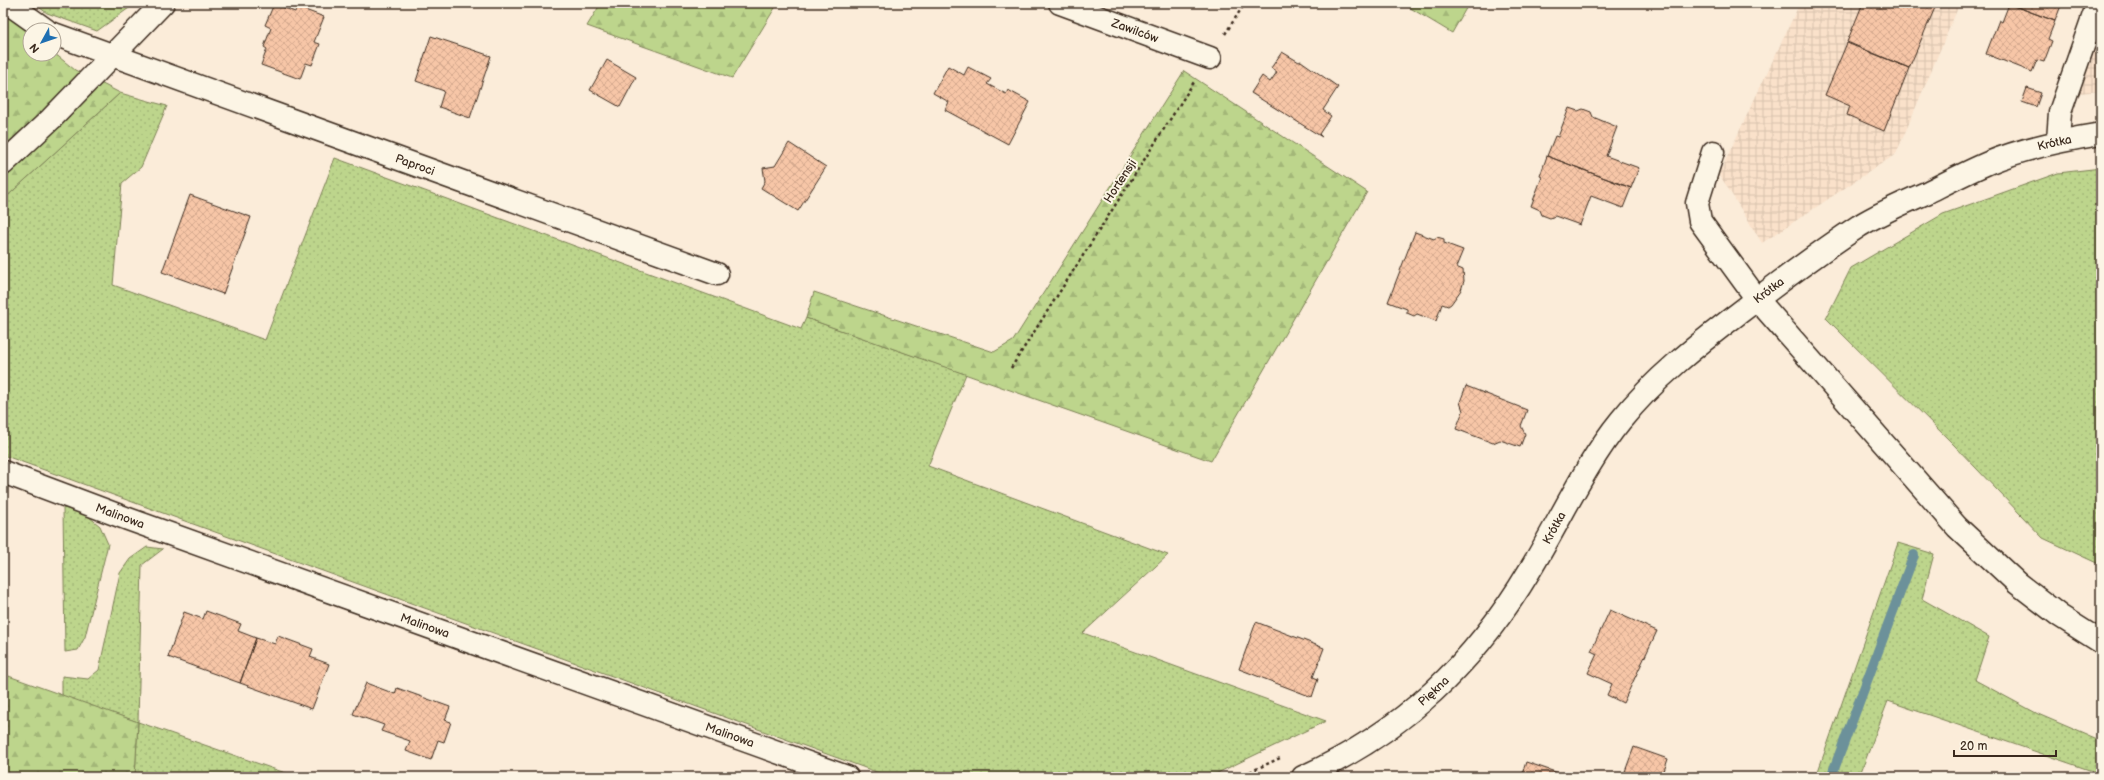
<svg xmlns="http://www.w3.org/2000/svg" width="2104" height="780" viewBox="0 0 2104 780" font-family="'Balsamiq Sans',sans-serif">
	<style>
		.industrial { fill: url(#industrial-grid) }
		.grass { fill: url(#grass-dots); stroke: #7c8055 }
		.forest { fill: url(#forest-firs); stroke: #7c8055 }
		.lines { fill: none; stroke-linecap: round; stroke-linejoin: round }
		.stream { stroke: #6c919a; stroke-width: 10 }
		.building { fill: url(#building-cross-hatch); stroke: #3b2a1e }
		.minor-casing { stroke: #3b2a1e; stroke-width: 25 }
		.path { stroke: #3b2a1e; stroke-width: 2.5; stroke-dasharray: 3 3; stroke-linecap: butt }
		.minor { stroke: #fcf5e5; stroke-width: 22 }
		.labels { text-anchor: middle; stroke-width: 4; stroke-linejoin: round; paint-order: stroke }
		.street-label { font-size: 12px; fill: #3b2a1e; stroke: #fcf5e5 }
	</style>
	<defs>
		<pattern id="industrial-grid" width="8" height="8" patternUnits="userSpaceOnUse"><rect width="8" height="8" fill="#fae1ca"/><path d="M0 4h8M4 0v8" fill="none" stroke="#d7c1ad"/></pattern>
		<pattern id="grass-dots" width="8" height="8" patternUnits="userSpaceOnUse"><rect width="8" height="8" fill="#bdd58c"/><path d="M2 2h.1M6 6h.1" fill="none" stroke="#a3b778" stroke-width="1.8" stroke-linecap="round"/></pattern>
		<pattern id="forest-firs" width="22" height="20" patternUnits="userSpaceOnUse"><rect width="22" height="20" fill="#bdd58c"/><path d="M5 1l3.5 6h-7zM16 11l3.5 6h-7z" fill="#a3b778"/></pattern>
		<pattern id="building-cross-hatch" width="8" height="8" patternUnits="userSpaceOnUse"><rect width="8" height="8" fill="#f7c6a7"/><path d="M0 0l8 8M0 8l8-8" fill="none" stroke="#d5aa8f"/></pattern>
	</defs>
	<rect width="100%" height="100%" fill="#fbecd9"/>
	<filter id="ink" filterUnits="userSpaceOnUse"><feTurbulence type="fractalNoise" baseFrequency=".025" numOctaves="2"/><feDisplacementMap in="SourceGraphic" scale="8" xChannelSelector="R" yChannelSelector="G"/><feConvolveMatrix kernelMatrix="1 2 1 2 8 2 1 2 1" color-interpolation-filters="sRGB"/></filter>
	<g filter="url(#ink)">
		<path class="industrial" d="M1800,3H1960L1896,154L1762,243L1719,174Z
			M2101,35V91L2079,93Z"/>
		<path class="grass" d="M33,3H136L97,31L47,13Z
			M120,93L167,106L141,167L122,183L113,285L265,340L335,158L801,329L806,318L966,374L928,466L1168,555L1083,633L1326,721L1209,777H890L3,455V200Z
			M2101,168V565L2043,538L1954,445L1826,318L1851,268L1943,214L2058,173Z
			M63,508L83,512L100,526L108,544L85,637L78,650L65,652Z
			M1898,543L1934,554L1922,599L1989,637L1975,680L2038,714L2101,741V774L1888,701L1859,777H1816Z
			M147,547L163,549L142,565L138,722L297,777H135L138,722L62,696V676L88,679L99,670L120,573L130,559Z"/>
		<path class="forest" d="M601,3H778L732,78L587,26Z
			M1402,3H1469L1452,33Z
			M3,11L30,33V54L54,53L75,70L120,93L3,200Z
			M1184,71L1367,192L1211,461L806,318L814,292L994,352L1013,341Z
			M3,674L138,722L135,777H3Z"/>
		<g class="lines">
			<path class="stream" d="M1831,777L1914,555"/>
		</g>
		<path class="building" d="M1863,3H1937L1909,68L1847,42Z
			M2062,3L2055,21L2009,4L2067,3L2066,5Z
			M274,4L295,12L297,7L324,17L314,42L320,44L312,65L306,63L300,79L261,65L267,49L264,47L271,28L265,25Z
			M2009,4L2055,21L2048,39L2052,41L2044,62L2037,60L2032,72L1986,54L1999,20L2002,22Z
			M431,36L491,56L470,118L439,107L444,91L416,81Z
			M1847,43L1909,68L1884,131L1847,115L1850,106L1825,95Z
			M1282,52L1299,62L1301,61L1338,87L1323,110L1331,116L1319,134L1322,137L1251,93L1262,76L1270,82L1277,72L1271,68Z
			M607,60L636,77L620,107L590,90Z
			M948,66L964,75L968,67L991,79L987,84L1006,94L1008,90L1030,102L1008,144L945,110L949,102L933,93Z
			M2027,88L2041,93L2036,107L2022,102Z
			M1569,108L1578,111L1583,109L1591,112L1593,117L1617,127L1606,156L1639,168L1631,188L1547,156L1555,136L1558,137Z
			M789,143L826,167L798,211L761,188L765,181L763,168L775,166Z
			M1547,156L1631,188L1623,208L1591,196L1580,225L1555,216L1550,218L1542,215L1540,210L1531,206L1542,177L1540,176Z
			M190,195L251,217L223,294L162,272Z
			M1415,232L1434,239L1437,237L1444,239V243L1463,250L1456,267L1463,270L1464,281L1461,290L1451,304L1448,306L1442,304L1436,321L1417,314L1414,316L1407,313V309L1388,302Z
			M1466,386L1527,410L1521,426L1525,434L1520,447L1500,440L1493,443L1456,429L1463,411L1460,402Z
			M1610,610L1657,631L1623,703L1607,695L1612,684L1588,673L1597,654L1591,651Z
			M206,611L241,624L238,631L256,638L240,683L168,657L184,612L203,619Z
			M1256,622L1324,648L1313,677L1318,679L1312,697L1239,669Z
			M278,636L313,649L310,657L329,664L312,709L240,683L256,638L275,644Z
			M366,683L395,694L397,688L450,707L445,720L451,722L444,742L438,740L431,760L406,751L410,741L381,731L384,725L353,714Z
			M1634,747L1668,759L1662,777H1623Z
			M1526,762L1570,777H1521Z"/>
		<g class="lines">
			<g class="minor-casing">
				<g id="minor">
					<path d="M8,3L46,30"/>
					<path id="s1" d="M1060,3L1210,58"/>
					<path id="s2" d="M54,34L717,274"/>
					<path d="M2058,141L2060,112L2098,3"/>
					<path d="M1713,152L1697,203L1700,221L1757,299L1957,527L2017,583L2060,616L2101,642"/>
					<path d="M3,164L51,119L163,3"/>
					<path id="s3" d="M3,472L128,519L847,777"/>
					<path id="s4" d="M1303,777C1403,732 1474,664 1530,570C1560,521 1585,464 1621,420C1654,379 1697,345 1739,313C1778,283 1818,253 1859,226C1880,213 1903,203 1926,193C1946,183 1967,172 1988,163C2024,148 2063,140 2101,134"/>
				</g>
			</g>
			<path class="path" d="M1225,34L1245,3
				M1011,368L1194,82
				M1239,777L1280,758"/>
			<use href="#minor" class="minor"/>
		</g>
	</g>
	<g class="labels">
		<g class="street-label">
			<text dy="4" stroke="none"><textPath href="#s1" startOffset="80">Zawilców</textPath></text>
			<text dy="4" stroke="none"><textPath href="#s4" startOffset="1009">Krótka</textPath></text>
			<text dy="4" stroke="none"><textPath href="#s2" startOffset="384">Paproci</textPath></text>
			<text transform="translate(1120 181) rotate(-57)" y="4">Hortensji</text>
			<text dy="4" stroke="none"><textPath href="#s4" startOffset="685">Krótka</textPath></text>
			<text dy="4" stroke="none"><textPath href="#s3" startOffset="125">Malinowa</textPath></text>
			<text dy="4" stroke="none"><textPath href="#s4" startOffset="361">Krótka</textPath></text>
			<text dy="4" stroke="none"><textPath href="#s3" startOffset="449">Malinowa</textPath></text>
			<text dy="4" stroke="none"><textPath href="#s4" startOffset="157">Piękna</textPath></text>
			<text dy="4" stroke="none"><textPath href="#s3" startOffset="773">Malinowa</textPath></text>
		</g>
	</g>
	<rect width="2104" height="780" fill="none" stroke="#fcf5e5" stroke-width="16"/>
	<rect x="8" y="8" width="2088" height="764" fill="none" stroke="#3b2a1e" stroke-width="1.5" filter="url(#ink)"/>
	<g transform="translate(42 42) rotate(230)"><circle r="19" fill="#fcf5e5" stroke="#afa495"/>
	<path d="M0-3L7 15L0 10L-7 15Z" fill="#1f6fb2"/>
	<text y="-6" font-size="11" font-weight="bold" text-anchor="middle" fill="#3b2a1e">N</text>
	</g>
	<path d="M1954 750v6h102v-6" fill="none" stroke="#3b2a1e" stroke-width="2"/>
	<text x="1960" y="750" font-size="12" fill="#3b2a1e" stroke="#fcf5e5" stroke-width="3" paint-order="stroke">20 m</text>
</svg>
